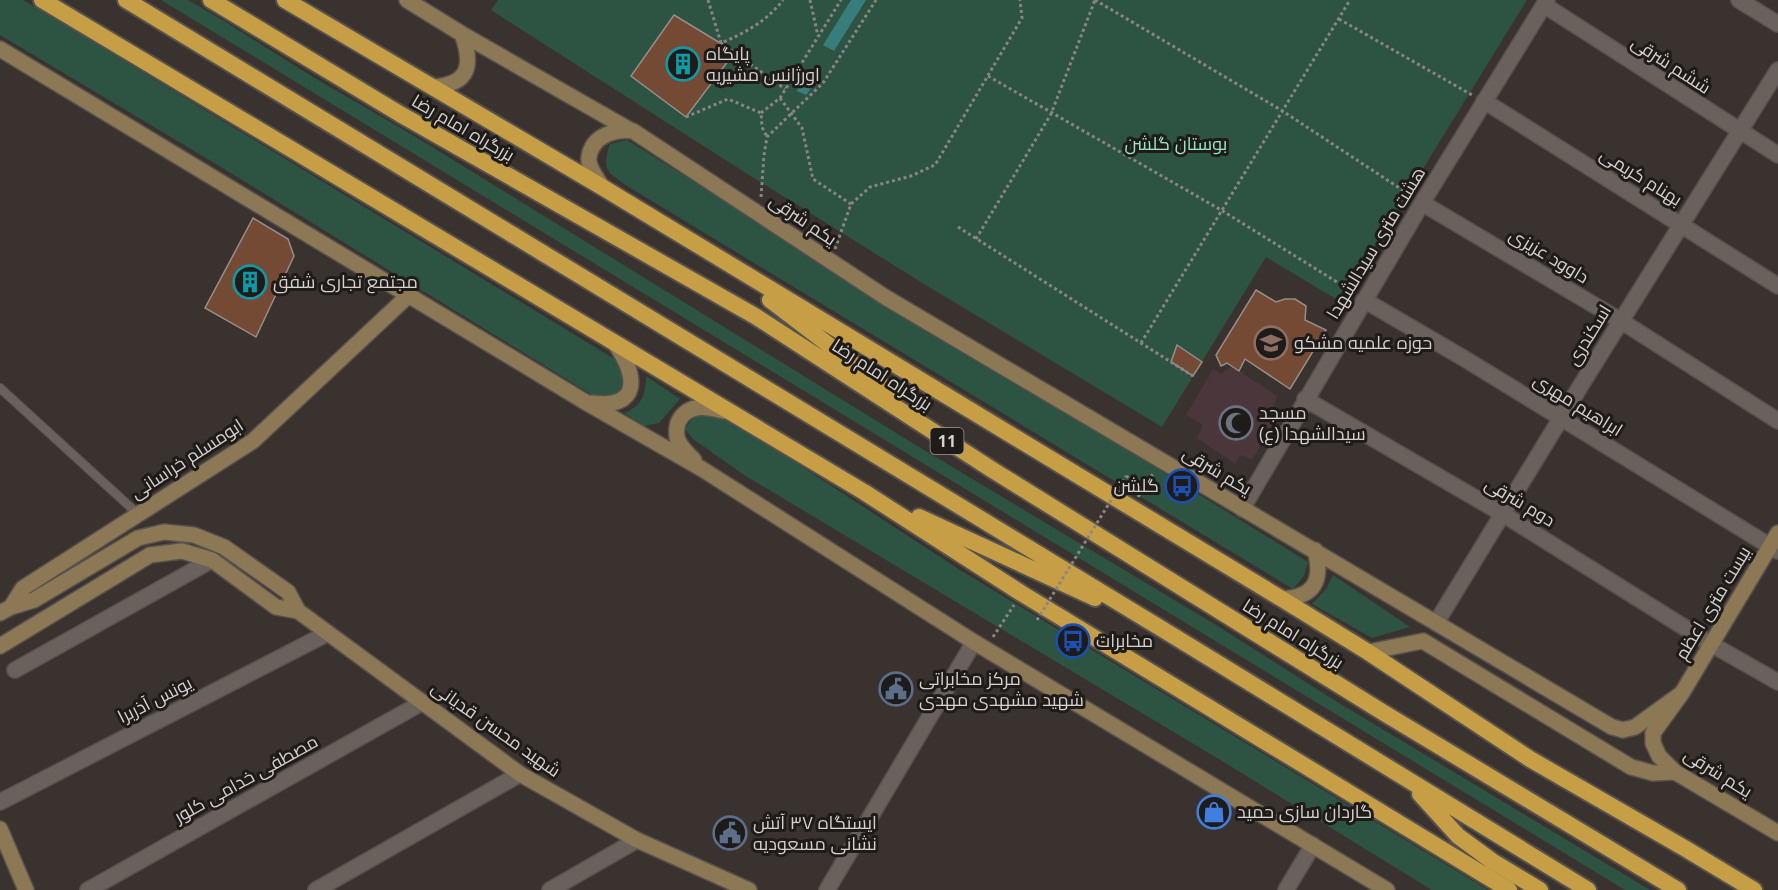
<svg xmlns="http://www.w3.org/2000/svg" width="1778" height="890" viewBox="0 0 1778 890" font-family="'Open Sans',Cairo,sans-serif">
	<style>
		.education { fill: #4a363b }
		.green { fill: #2d5342 }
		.water { fill: #397c7c }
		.building { fill: #754a35; stroke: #978d89; stroke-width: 1.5 }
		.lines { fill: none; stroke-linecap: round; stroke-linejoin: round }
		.service-casing { stroke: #57514e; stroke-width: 10 }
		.minor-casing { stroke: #57514e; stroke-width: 18 }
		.secondary-casing { stroke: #57514e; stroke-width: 18 }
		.trunk-casing { stroke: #57514e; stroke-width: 20 }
		.path { stroke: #8b8582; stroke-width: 3; stroke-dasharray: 3 3; stroke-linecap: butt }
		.service { stroke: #6a615d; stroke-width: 8 }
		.minor { stroke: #6a615d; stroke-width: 15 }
		.secondary { stroke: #8c7854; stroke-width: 15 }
		.trunk { stroke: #c69e45; stroke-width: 16 }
		.path-bridge { stroke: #8b8582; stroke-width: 3; stroke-dasharray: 3 3; stroke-linecap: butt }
		.labels { text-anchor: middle; stroke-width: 6; stroke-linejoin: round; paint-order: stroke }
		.shield { fill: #1f1b19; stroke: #9f9a98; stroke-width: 1.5 }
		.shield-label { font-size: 16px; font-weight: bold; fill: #d6d1ce }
		.poi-label { font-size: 18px; fill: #d6d1ce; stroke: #1f1b19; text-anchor: start }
		.street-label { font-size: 18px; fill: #d6d1ce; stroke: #1f1b19 }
		.park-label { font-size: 18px; fill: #95e8c2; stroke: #1f1b19 }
	</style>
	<rect width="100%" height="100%" fill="#3a322f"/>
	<path class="education" d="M1232,366L1277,396L1273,407L1280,413L1252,460L1240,455L1235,464L1197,438L1203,425L1186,415L1213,369L1221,374Z"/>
	<path class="green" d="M0,0H23L37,8L618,361C624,375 626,385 615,397L594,396L216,164L0,35Z
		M161,0H188L224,21L313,77L411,134L919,447L1216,625L1334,700L1650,890H1625Z
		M498,0H1527L1341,302L1266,257L1162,427L924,284L741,170L491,10Z
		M627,140L1308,562L1304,576L1293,589L627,186C607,172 601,170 610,144Z
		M646,376L680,399L659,423L644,426L624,413C642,406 646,394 646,376Z
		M710,412L732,421L960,570L1488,890H1432L1222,761L744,475L693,439L685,429L696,414Z
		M1333,575L1410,627L1372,638L1312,604L1326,589Z"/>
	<path class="water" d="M851,0H866L834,51L823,45Z
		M806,71L817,74V79L813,86L806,95L797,91Z"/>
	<path class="building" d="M674,15L735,52L686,117L631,76Z
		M253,218L288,239L294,256L256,337L205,308Z
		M1256,290L1276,302L1285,299H1295L1306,306L1305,320L1326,330L1290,389L1245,359L1239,371L1227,363L1221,366L1216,355Z
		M1177,345L1202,362L1193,376L1171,362Z"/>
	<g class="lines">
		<g class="service-casing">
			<path id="service" d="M0,388L138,514"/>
		</g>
		<g class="minor-casing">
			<path id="minor" d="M1739,0L1778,24
				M1544,5L1778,155
				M1484,101L1778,286
				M1422,203L1621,321L1778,421
				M1364,300L1465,359L1778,551
				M1305,399L1503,514L1711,644L1778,682
				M1242,509L1422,203L1547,0
				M1436,623L1586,377L1778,70
				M15,670L212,560
				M0,802L328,633
				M88,890L423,702
				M316,890L520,774
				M550,890L637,840
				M827,890L974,642
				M1286,890L1313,845"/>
		</g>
		<g class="secondary-casing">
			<path id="secondary" d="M407,0L462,34L630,130
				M0,49L587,403L702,469L974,642L1387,890
				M433,87C470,84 473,65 462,34
				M602,187C598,179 587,167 589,157C592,135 616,129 633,131L885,297L1612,727L1623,730L1635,727L1682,693
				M592,403C641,409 637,376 616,345
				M694,460C688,454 679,446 677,437C676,431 677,423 680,419C690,403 708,407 723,411
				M1778,533L1682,693L1653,733V743L1659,756L1675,772L1778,833
				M1282,599C1315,597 1323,580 1315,550
				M11,607L34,600L138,538L164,532L194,535L224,547L288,592L298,611L520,774L637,840L749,890
				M0,613L11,607L23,588L253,441L409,295
				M0,646L150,555L182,551L212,560L276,607L298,611
				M1368,652L1423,641L1631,767L1653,773L1675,772
				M0,829L26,890"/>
		</g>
		<g class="trunk-casing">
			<path id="trunk" d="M42,0L864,492L1021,593L1509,890
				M126,0L1167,632L1588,890
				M211,0L400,114L755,316L991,469L1384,713L1678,890
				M285,0L602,187L1282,599L1368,652L1530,759L1686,849L1754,890
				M770,300L893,394
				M919,517L1095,598
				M1420,794L1458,836L1492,861L1540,890"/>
		</g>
		<path class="path" d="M708,0L721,43C745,33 767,21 783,0
			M810,0L818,36
			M1095,0L1281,110L1410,195
			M1339,19L1472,95
			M721,43L785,89
			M988,76L1221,210L1353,292
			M780,98L802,128L813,179L851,204
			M761,113L780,98L841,0
			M686,117L728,99L761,113L762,127L767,137
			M761,197L764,155L767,137L823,83L876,0
			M958,227L1193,376
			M976,239L1051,114L1095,0
			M835,249L851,204L870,187L911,176L935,165L1022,18L1020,0
			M1141,343L1350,0
			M1126,476L1144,487
			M1138,497L1154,472
			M993,637L1014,605"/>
		<use href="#service" class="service"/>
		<use href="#minor" class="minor"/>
		<use href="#secondary" class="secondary"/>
		<use href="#trunk" class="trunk"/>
		<path class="path-bridge" d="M1037,620L1126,476"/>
	</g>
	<defs>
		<g id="building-ring" transform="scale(1.725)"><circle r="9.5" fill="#1f1b19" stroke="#0f9aa8" stroke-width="1.5"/><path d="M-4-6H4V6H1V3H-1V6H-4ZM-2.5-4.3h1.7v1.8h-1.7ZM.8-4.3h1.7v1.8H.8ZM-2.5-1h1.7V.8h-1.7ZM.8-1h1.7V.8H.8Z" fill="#0f9aa8"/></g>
		<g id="university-ring" transform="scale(1.725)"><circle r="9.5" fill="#1f1b19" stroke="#8d6e63" stroke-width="1.5"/><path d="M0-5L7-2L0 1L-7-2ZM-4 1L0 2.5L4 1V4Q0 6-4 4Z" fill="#8d6e63"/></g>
		<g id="mosque-ring" transform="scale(1.725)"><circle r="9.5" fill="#1f1b19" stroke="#6b7280" stroke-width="1.5"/><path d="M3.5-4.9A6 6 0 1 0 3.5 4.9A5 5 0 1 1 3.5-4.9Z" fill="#6b7280"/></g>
		<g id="bus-ring" transform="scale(1.725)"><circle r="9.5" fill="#1f1b19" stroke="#1a4fb4" stroke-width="1.5"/><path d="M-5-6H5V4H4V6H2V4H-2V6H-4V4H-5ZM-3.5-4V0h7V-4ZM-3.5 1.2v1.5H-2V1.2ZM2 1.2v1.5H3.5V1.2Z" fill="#1a4fb4"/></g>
		<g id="civic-ring" transform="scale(1.725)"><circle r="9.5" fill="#1f1b19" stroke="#5c6f8a" stroke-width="1.5"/><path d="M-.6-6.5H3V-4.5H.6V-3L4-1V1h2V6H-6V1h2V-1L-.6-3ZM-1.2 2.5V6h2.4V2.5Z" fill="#5c6f8a"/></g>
		<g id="shop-ring" transform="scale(1.725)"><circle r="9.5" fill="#1f1b19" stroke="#3f7fe0" stroke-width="1.5"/><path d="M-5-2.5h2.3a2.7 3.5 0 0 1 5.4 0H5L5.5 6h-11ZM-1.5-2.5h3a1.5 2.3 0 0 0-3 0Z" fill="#3f7fe0"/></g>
	</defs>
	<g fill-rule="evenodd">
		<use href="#building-ring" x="683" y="64"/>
		<use href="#building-ring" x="250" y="282"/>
		<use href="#university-ring" x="1271" y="343"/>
		<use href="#mosque-ring" x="1236" y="423"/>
		<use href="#bus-ring" x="1182" y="486"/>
		<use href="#bus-ring" x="1073" y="641"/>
		<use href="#civic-ring" x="896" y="689"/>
		<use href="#shop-ring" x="1214" y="812"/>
		<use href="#civic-ring" x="730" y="833"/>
	</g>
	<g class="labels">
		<rect class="shield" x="930.5" y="428" width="33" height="26" rx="4.5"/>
		<g class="shield-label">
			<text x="947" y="447">11</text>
		</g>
		<g class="poi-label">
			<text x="706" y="60">پایگاه<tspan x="706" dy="21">اورژانس مشیریه</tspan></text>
			<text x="273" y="288">مجتمع تجاری شفق</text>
			<text x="1294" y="349">حوزه علمیه مشکو</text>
			<text x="1259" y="419">مسجد<tspan x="1259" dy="21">سیدالشهدا (ع)</tspan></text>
			<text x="1159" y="492" text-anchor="end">گلشن</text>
			<text x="1096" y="647">مخابرات</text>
			<text x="919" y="685">مرکز مخابراتی<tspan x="919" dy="21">شهید مشهدی مهدی</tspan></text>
			<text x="1237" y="818">گاردان سازی حمید</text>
			<text x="753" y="829">ایستگاه ۳۷ آتش<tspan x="753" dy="21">نشانی مسعودیه</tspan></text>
		</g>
		<g class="street-label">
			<text transform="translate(1671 65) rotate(33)" y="6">ششم شرقی</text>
			<text transform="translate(463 128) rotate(30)" y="6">بزرگراه امام رضا</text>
			<text transform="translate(1641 177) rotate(32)" y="6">بهنام کریمی</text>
			<text transform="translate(803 220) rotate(34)" y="6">یکم شرقی</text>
			<text transform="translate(1376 243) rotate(-59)" y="6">هشت متری سیدالشهدا</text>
			<text transform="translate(1549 256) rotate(31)" y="6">داوود عزیزی</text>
			<text transform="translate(1589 335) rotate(-58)" y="6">اسکندری</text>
			<text transform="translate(882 375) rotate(33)" y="6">بزرگراه امام رضا</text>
			<text transform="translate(1578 405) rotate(32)" y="6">ابراهیم مهری</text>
			<text transform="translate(187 459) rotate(-33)" y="6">ابومسلم خراسانی</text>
			<text transform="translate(1217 471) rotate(31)" y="6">یکم شرقی</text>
			<text transform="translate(1520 502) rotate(31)" y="6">دوم شرقی</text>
			<text transform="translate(1713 603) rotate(-59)" y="6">بیست متری اعظم</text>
			<text transform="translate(1293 634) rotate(32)" y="6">بزرگراه امام رضا</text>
			<text transform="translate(155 700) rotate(-27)" y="6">یونس آذربرا</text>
			<text transform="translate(496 729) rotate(35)" y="6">شهید محسن قدیانی</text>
			<text transform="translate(1718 773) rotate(32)" y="6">یکم شرقی</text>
			<text transform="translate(246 779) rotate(-29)" y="6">مصطفی خدامی کلور</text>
		</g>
		<g class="park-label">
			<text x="1176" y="150">بوستان گلشن</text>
		</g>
	</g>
</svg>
